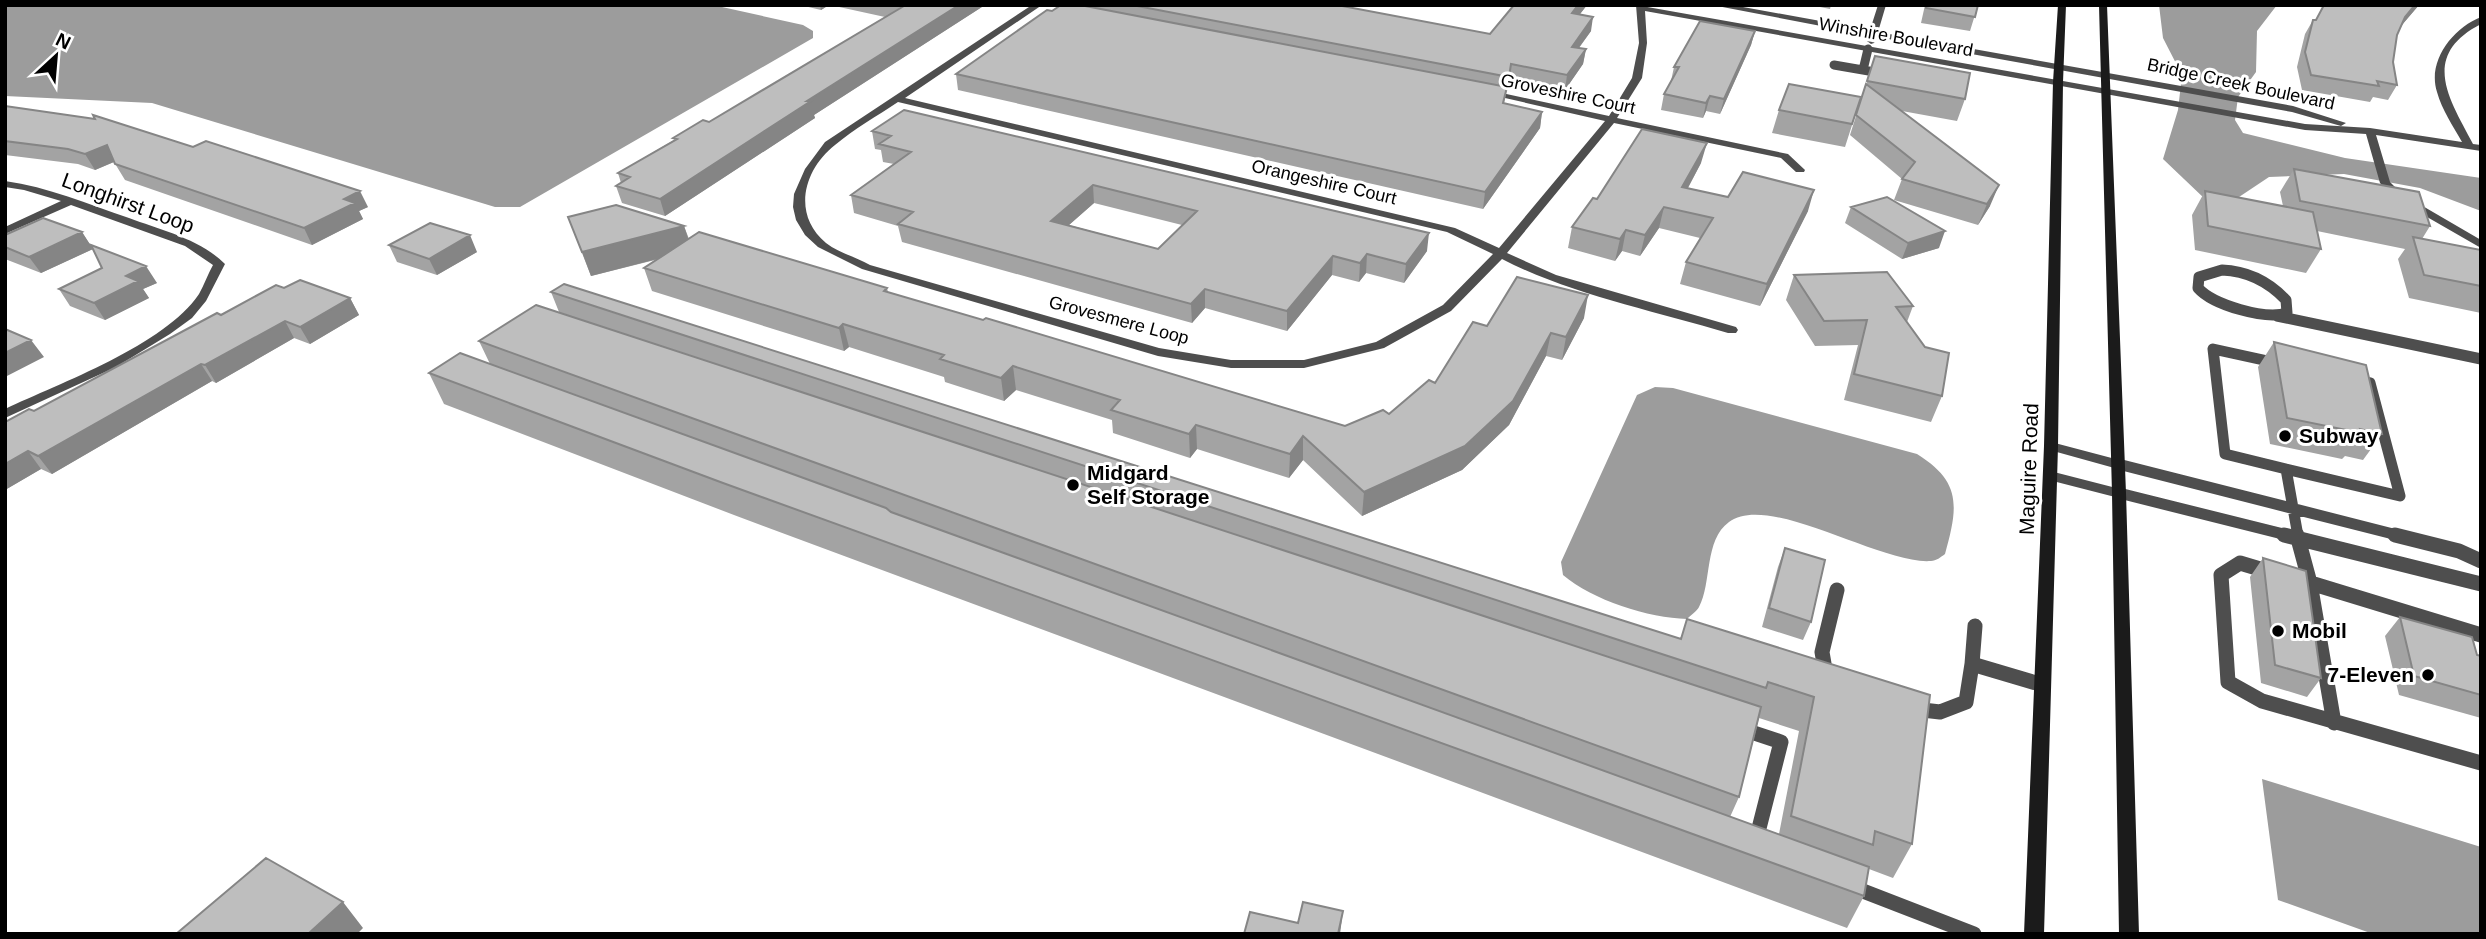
<svg xmlns="http://www.w3.org/2000/svg" width="2486" height="939" viewBox="0 0 2486 939" font-family="Helvetica,sans-serif">
	<style>
		.water { fill: #9c9c9c }
		.lines { fill: none; stroke-linecap: round; stroke-linejoin: round }
		.lane-far2 { stroke: #4e4e4e; stroke-width: 9 }
		.lane-far1 { stroke: #4e4e4e; stroke-width: 11 }
		.lane { stroke: #4e4e4e; stroke-width: 15 }
		.street { fill: #4e4e4e; fill-rule: evenodd }
		.secondary { fill: #1b1b1b; fill-rule: evenodd }
		.wall { fill: #a3a3a3; fill-rule: evenodd }
		.shaded-wall { fill: #858585 }
		.building { fill: #bebebe; stroke: #858585; stroke-width: 2; fill-rule: evenodd }
		.poi-dot { fill: #000; stroke: #fff; stroke-width: 2.5 }
		.labels { text-anchor: middle; stroke-width: 6; stroke-linejoin: round; paint-order: stroke }
		.far-street-label { font-size: 18px; fill: #000; stroke: #fff }
		.street-label { font-size: 21px; fill: #000; stroke: #fff }
		.poi-label { font-size: 21px; font-weight: bold; fill: #000; stroke: #fff; text-anchor: start }
	</style>
	<rect width="100%" height="100%" fill="#fff"/>
	<path class="water" d="M5,5H713L803,25L813,31V38L520,207H495L152,103L5,96Z
		M2159,5H2277L2257,31L2256,72L2238,97L2235,120L2243,133L2345,158L2481,178V211L2420,188L2344,174L2269,177L2239,197L2205,199L2163,159L2178,110L2182,75L2163,38Z
		M1655,387L1673,388L1917,454C1962,482 1958,507 1945,554C1941,557 1936,561 1931,561C1881,565 1769,492 1729,522C1704,540 1712,583 1699,607C1697,611 1691,615 1687,619C1649,618 1592,600 1563,575L1561,562L1637,395Z
		M2262,779L2481,847V934H2373L2278,900Z"/>
	<g class="lines">
		<path class="lane-far2" d="M1868,49L1863,70L1886,74
			M1834,65L1863,70"/>
		<path class="lane-far1" d="M2222,270C2248,271 2268,281 2286,300L2287,313C2265,320 2213,305 2198,288L2199,277Z
			M2277,316L2481,359
			M2277,363L2213,349L2225,454L2286,469
			M2118,464L2401,536
			M2119,493L2291,536
			M2298,536L2286,469L2400,496L2370,383L2356,380"/>
		<path class="lane" d="M2284,535L2481,584
			M2297,535L2310,583L2334,723
			M2395,535L2459,551L2481,561
			M2270,572L2240,563L2221,575L2228,682L2262,701L2481,763
			M2304,581L2481,635
			M1972,664L1975,626
			M1829,676L1826,675L1822,652L1837,590
			M1914,709L1940,712L1966,702L1972,664L2043,685
			M1739,728L1781,742L1755,844
			M1850,886L1974,934"/>
		<path class="street" d="M1032,5H1042L905,98L1455,228L1499,248L1605,121L1483,93L1488,90L1609,116L1632,78L1639,43L1636,5L2305,124L2370,128L2462,142C2453,126 2442,110 2437,92C2427,61 2453,28 2481,17V24C2419,56 2450,100 2473,144L2481,145V151L2376,135L2390,182L2402,194L2481,240V248L2394,198L2380,183L2366,134L2305,130L1645,11L1647,43L1642,78L1617,118L1788,154L1805,170L1804,172H1796L1781,158L1614,123L1507,253L1556,275L1736,327L1738,330L1736,333H1728C1652,310 1572,295 1502,259L1451,311L1384,348L1304,368H1231L1158,356L862,269L818,247L805,235L796,220L793,207L794,194L805,169L825,142ZM898,102L1447,232L1493,254L1443,305L1376,342L1304,360H1231L1159,348L870,265C856,257 839,253 826,243C792,215 803,170 835,145C854,129 877,116 898,102Z
			M1712,5H1732L1870,30L1878,5H1886L1878,32L2293,106L2346,123L2341,126L2292,112L1877,37L1874,43L1871,44L1867,41L1868,35Z
			M5,181C48,187 88,204 129,218C161,230 200,239 225,264L206,301L192,318L170,334L116,367L5,418V409C60,383 165,345 199,294C204,285 208,274 213,265L185,246L71,205L5,234V227L61,201L24,190L5,187Z
			M2051,442L2123,461L2125,464L2118,469L2046,449L2044,446Z
			M2050,471L2124,490L2126,493L2119,498L2045,479L2043,476Z"/>
		<path class="secondary" d="M2058,5H2066L2063,82L2058,446L2044,934H2024L2044,446L2053,82Z
			M2099,5H2107L2126,493L2139,934H2119L2112,493Z"/>
	</g>
	<path class="wall" d="M800,5H829L821,10Z
		M830,5H985L814,115L815,118L665,216L622,203L616,186L621,183L618,173L674,140L673,138L709,122L885,17Z
		M1061,5H1337L1490,34L1514,5H1587L1580,14L1591,31L1579,48L1586,49L1583,64L1565,90L1509,79L1504,103L1542,112L1540,128L1483,209L958,90L956,74Z
		M1810,5H1831L1830,9Z
		M1925,5H1978L1970,31L1921,23Z
		M2419,5L2400,27L2397,35L2393,62L2397,85L2388,100L2373,97L2370,102L2302,90L2297,67L2305,34L2313,20Z
		M1755,31L1751,45L1720,114L1706,111L1703,118L1661,110L1664,94L1671,81L1674,67Z
		M1875,56L1965,99L1957,121L1902,111L1990,206L1978,225L1894,200L1902,179L1850,135Z
		M1861,97L1845,147L1772,133L1779,110Z
		M5,106L368,207L359,211L363,219L312,245L125,180L114,162L95,170L78,164L5,155Z
		M872,131L1427,251L1404,283L1366,273L1359,282L1332,275L1287,331L1205,308L1192,323L902,242L898,226L854,213L851,195L894,164L883,162L881,150L875,149ZM1094,203L1182,225L1158,249L1069,225Z
		M1701,163L1688,188L1728,197L1808,211L1760,306L1680,284L1686,262L1700,238L1659,228L1640,256L1622,251L1615,261L1568,248L1572,227L1597,199Z
		M2294,169L2430,226L2422,239L2481,250V313L2409,298L2398,259L2405,249L2317,231L2321,249L2306,273L2195,250L2192,215L2205,191L2283,206L2280,192Z
		M1851,207L1939,248L1902,259L1845,223Z
		M568,217L684,226L689,239L887,288L888,292L983,320L1345,426L1389,414L1435,383L1487,326L1584,318L1562,360L1546,356L1509,425L1462,470L1362,516L1303,460L1289,478L1197,449L1190,458L1113,433L1112,420L1016,390L1004,401L945,382L944,377L849,347L844,351L652,291L644,268L659,259L591,276Z
		M82,232L92,248L157,283L143,289L149,298L105,320L70,306L59,289L102,268L93,249L41,273L5,259V235Z
		M389,245L477,252L437,275L397,262Z
		M1794,275L1913,306L1907,322L1942,396L1931,422L1844,400L1858,345L1815,346L1786,300Z
		M284,288L350,298L359,315L310,344L294,338L216,383L212,381L52,474L41,469L5,490L34,411L221,315Z
		M551,292L1681,639L1930,695L1912,844L1893,878L1869,869L1864,896L1847,928L734,515L444,404L429,373L490,364L479,341L559,312ZM1759,718L1799,731L1779,834L1730,817L1739,797Z
		M2274,342L2382,434L2363,460L2345,456L2342,459L2270,444L2258,367Z
		M1785,548L1811,622L1803,640L1762,627L1778,567Z
		M2263,558L2321,678L2307,697L2261,683L2250,577Z
		M2400,617L2481,656V718L2399,695L2385,636Z"/>
	<path class="shaded-wall" d="M820,5H829L821,10Z
		M959,5H985L814,115L815,118L665,216L660,199L807,101Z
		M1578,5H1587L1570,27L1572,13Z
		M2415,5H2419L2396,32L2405,17Z
		M1593,17L1591,31L1569,61L1572,47Z
		M1755,31L1751,45L1720,114L1724,99Z
		M1586,49L1583,64L1565,90L1567,75Z
		M1710,96L1706,111L1703,118L1706,103Z
		M1542,112L1540,128L1483,209L1485,192Z
		M1707,143L1701,163L1677,208L1682,187Z
		M107,145L116,161L95,170L85,154Z
		M1093,185L1094,203L1053,239L1051,221Z
		M1999,185L1990,206L1978,225L1987,204Z
		M1814,190L1808,211L1760,306L1767,284Z
		M360,191L368,207L359,211L363,219L312,245L304,228L344,199Z
		M1664,207L1659,228L1640,256L1645,235Z
		M684,226L692,250L591,276L582,252Z
		M1626,230L1622,251L1615,261L1620,239Z
		M1945,231L1939,248L1902,259L1908,243Z
		M82,232L93,249L41,273L29,257Z
		M1429,233L1427,251L1404,283L1406,264Z
		M470,235L477,252L437,275L429,259Z
		M1367,254L1366,273L1359,282L1360,263Z
		M1333,256L1332,275L1287,331V311Z
		M146,266L157,283L143,289L149,298L105,320L94,303L126,276Z
		M1205,289V308L1192,323L1191,304Z
		M1588,295L1584,318L1562,360L1566,337Z
		M350,298L359,315L310,344L300,327Z
		M285,321L294,338L216,383L205,365Z
		M843,324L849,347L844,351L839,328Z
		M1551,333L1546,356L1509,425L1462,470L1362,516L1364,492Z
		M31,340L44,357L5,377V353Z
		M201,364L212,381L52,474L38,456Z
		M1013,366L1016,390L1004,401L1001,378Z
		M1196,425L1197,449L1190,458L1189,434Z
		M1303,436V460L1289,478L1290,454Z
		M28,451L41,469L5,490V464Z
		M343,902L363,928L357,934H308Z
		M1343,911L1340,934H1338Z"/>
	<path class="building" d="M900,5H959L807,101H811L660,199L616,186L630,177L618,173L677,139L673,138L703,120L709,122L904,6Z
		M1061,5H1080L1507,87L1503,103L1542,112L1485,192L956,74L1047,10L1052,11Z
		M1132,5H1337L1490,34L1514,5H1578L1572,13L1593,17L1572,47L1586,49L1567,75L1511,64L1509,77Z
		M1926,5H1978L1975,17L1926,8Z
		M2324,5H2415L2405,17L2397,35L2393,62L2397,85L2377,81L2379,86L2311,75L2305,52L2313,20H2316Z
		M1700,21L1755,31L1724,99L1710,96L1706,103L1664,94L1679,67H1674Z
		M1875,56L1970,73L1965,99L1867,81Z
		M1789,84L1861,97L1852,124L1779,110Z
		M1866,84L1999,185L1987,204L1902,179L1915,162L1856,115Z
		M5,106L95,119L93,115L193,147L206,141L360,191L344,199L355,203L304,228L115,164L107,145L85,154L68,149L5,141Z
		M904,110L1429,233L1406,264L1367,254L1360,263L1333,256L1287,311L1205,289L1191,304L898,224L913,212L851,195L911,152L879,144L891,136L872,131ZM1093,185L1197,211L1158,249L1051,221Z
		M1642,129L1707,143L1682,187L1728,197L1743,172L1814,190L1767,284L1686,262L1713,218L1664,207L1645,235L1626,230L1620,239L1572,227L1593,198L1597,199Z
		M2294,169L2419,192L2430,226L2300,201Z
		M2205,191L2313,212L2321,249L2208,226Z
		M1887,197L1945,231L1908,243L1851,207Z
		M616,205L684,226L582,252L568,217Z
		M43,218L82,232L29,257L5,247V235Z
		M430,223L470,235L429,259L389,245Z
		M699,232L887,288L884,291L983,320L986,318L1345,426L1383,410L1389,414L1429,380L1435,383L1473,322L1487,326L1517,277L1588,295L1566,337L1551,333L1513,401L1465,446L1364,492L1303,436L1290,454L1196,425L1189,434L1111,410L1120,400L1013,366L1001,378L940,359L944,355L843,324L839,328L644,268Z
		M2413,237L2481,250V286L2424,275Z
		M91,245L146,266L126,276L138,281L94,303L59,289L102,268Z
		M1887,272L1913,306L1896,307L1925,347L1949,353L1942,396L1854,374L1867,320L1824,321L1794,275Z
		M300,280L350,298L300,327L285,321L205,365L201,364L38,456L28,451L5,464V422L29,409L34,411L217,313L221,315L276,285L284,288Z
		M564,284L1681,639L1687,619L1930,695L1912,844L1875,831L1873,845L1791,816L1814,697L1768,682L1766,688L551,292Z
		M536,305L1761,707L1739,797L479,341Z
		M5,329L31,340L5,353Z
		M2274,342L2366,365L2382,434L2360,429L2361,433L2287,418Z
		M460,353L886,508L891,512L1869,867L1864,896L723,483L429,373Z
		M1785,548L1825,560L1811,622L1769,608Z
		M2263,558L2306,571L2321,678L2275,665Z
		M2400,617L2472,637L2477,655L2481,656V695L2414,676Z
		M266,858L343,902L308,934H176Z
		M1303,902L1343,911L1338,934H1244L1250,912L1298,923Z"/>
	<g class="poi-dot">
		<circle cx="2285" cy="436" r="7"/>
		<circle cx="1073" cy="485" r="7"/>
		<circle cx="2278" cy="631" r="7"/>
		<circle cx="2428" cy="675" r="7"/>
	</g>
	<g class="labels">
		<g class="far-street-label">
			<text transform="translate(1896 37) rotate(10)" y="6">Winshire Boulevard</text>
			<text transform="translate(2241 84) rotate(12)" y="6">Bridge Creek Boulevard</text>
			<text transform="translate(1568 94) rotate(12)" y="6">Groveshire Court</text>
			<text transform="translate(1324 182) rotate(13)" y="6">Orangeshire Court</text>
			<text transform="translate(1119 320) rotate(15)" y="6">Grovesmere Loop</text>
		</g>
		<g class="street-label">
			<text transform="translate(128 203) rotate(20)" y="7">Longhirst Loop</text>
			<text transform="translate(2029 469) rotate(-88)" y="7">Maguire Road</text>
		</g>
		<g class="poi-label">
			<text x="2299" y="443">Subway</text>
			<text x="1087" y="480">Midgard<tspan x="1087" dy="24">Self Storage</tspan></text>
			<text x="2292" y="638">Mobil</text>
			<text x="2414" y="682" text-anchor="end">7-Eleven</text>
		</g>
	</g>
	<rect width="2486" height="939" fill="none" stroke="#000000" stroke-width="14"/>
	<g transform="translate(56 56) rotate(26)" stroke="#ffffff" stroke-width="5" paint-order="stroke">
	<path d="M0-5L12 26L0 18L-12 26Z" fill="#000000"/>
	<text y="-10" font-size="19" font-weight="bold" text-anchor="middle" fill="#000000">N</text>
	</g>
</svg>
